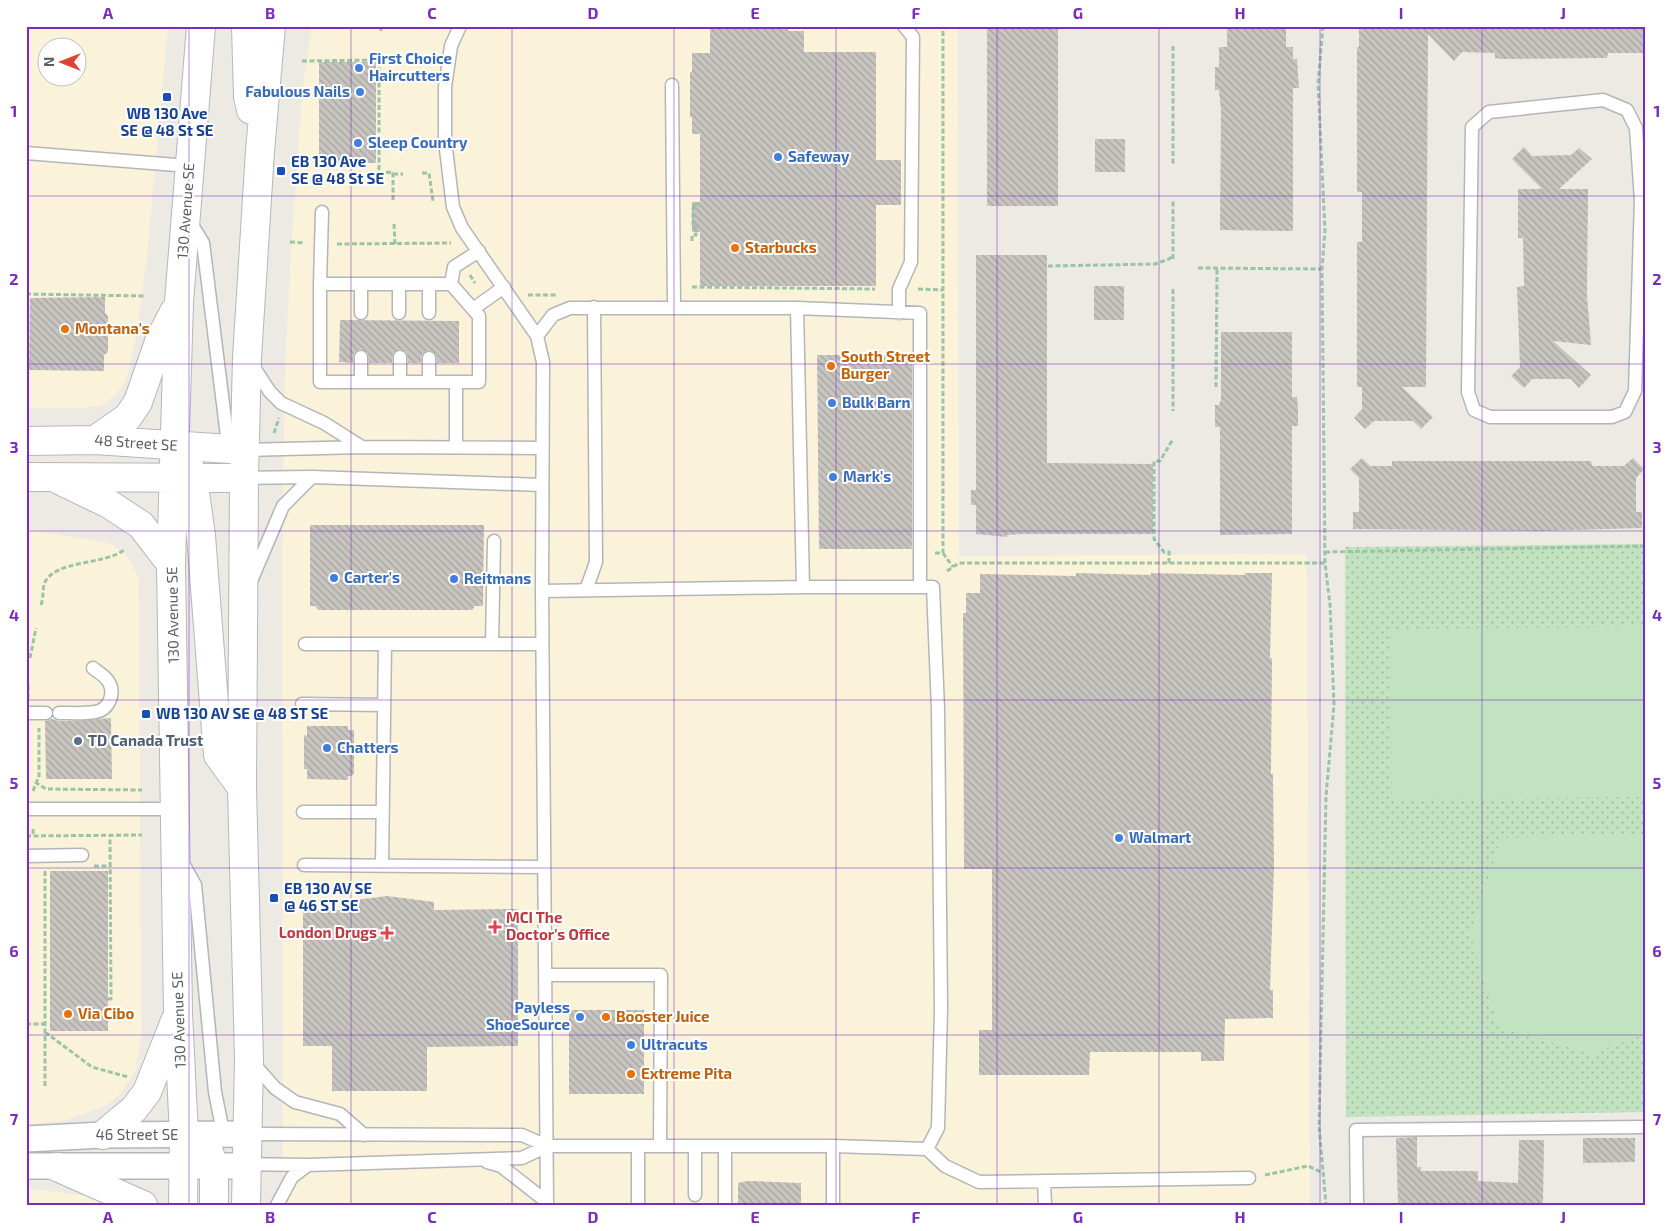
<svg xmlns="http://www.w3.org/2000/svg" width="1671" height="1231" viewBox="0 0 1671 1231" font-family="'Exo 2',sans-serif">
	<style>
		.commercial { fill: #fbf3d9; fill-rule: evenodd }
		.park { fill: url(#park-dots) }
		.pitch { fill: #c1e3c0 }
		.building { fill: url(#building-back-hatch) }
		.lines { fill: none; stroke-linecap: round; stroke-linejoin: round }
		.lane-casing { stroke: #b3b5b9; stroke-width: 15 }
		.street-casing { stroke: #b3b5b9; stroke-width: 28 }
		.secondary-casing { stroke: #b4b7bc; stroke-width: 30 }
		.path { stroke: #9bc3a6; stroke-width: 3; stroke-dasharray: 5 2.5; stroke-linecap: butt }
		.lane { stroke: #fff; stroke-width: 12 }
		.street { stroke: #fff; stroke-width: 25 }
		.secondary { stroke: #fff; stroke-width: 28 }
		.grid { fill: none; stroke: #7b2cbf; stroke-width: 1; stroke-opacity: 0.55 }
		.shop-dot { fill: #3f7fe0; stroke: #fff; stroke-width: 2 }
		.transit-dot { fill: #1a4fb4; stroke: #fff; stroke-width: 2 }
		.food-dot { fill: #e8710a; stroke: #fff; stroke-width: 2 }
		.service-dot { fill: #5c6f8a; stroke: #fff; stroke-width: 2 }
		.health-dot { fill: #e0444e; stroke: #fff; stroke-width: 2 }
		.labels { text-anchor: middle; stroke-width: 4; stroke-linejoin: round; paint-order: stroke }
		.shop-label { font-size: 15px; font-weight: bold; fill: #366cbe; stroke: #fff; text-anchor: start }
		.transit-label { font-size: 15px; font-weight: bold; fill: #164399; stroke: #fff; text-anchor: start }
		.street-label { font-size: 15px; fill: #5b5e62; stroke: #fff }
		.food-label { font-size: 15px; font-weight: bold; fill: #c56008; stroke: #fff; text-anchor: start }
		.service-label { font-size: 15px; font-weight: bold; fill: #4e5e75; stroke: #fff; text-anchor: start }
		.health-label { font-size: 15px; font-weight: bold; fill: #be3a42; stroke: #fff; text-anchor: start }
		.neatline { fill: none; stroke: #7b2cbf; stroke-width: 2 }
		.grid-label { font-size: 16px; text-anchor: middle; font-weight: bold; fill: #7b2cbf }
	</style>
	<defs>
		<pattern id="park-dots" width="8" height="8" patternUnits="userSpaceOnUse" patternTransform="scale(1.25)"><rect width="8" height="8" fill="#c1e3c0"/><path d="M2 2h.1M6 6h.1" fill="none" stroke="#a0bb9f" stroke-width="1.8" stroke-linecap="round"/></pattern>
		<pattern id="building-back-hatch" width="6" height="6" patternUnits="userSpaceOnUse" patternTransform="scale(1.25)"><rect width="6" height="6" fill="#c8c5c0"/><path d="M-1 5l2 2M0 0l6 6M5-1l2 2" fill="none" stroke="#a5a39f"/></pattern>
	</defs>
	<rect width="100%" height="100%" fill="#edeae3"/>
	<path class="commercial" d="M26,26H168L146,264L136,337L129,370L123,385L113,397L101,405L83,408H26ZM48,48H78V78H48Z
		M312,26H958L959,556L1307,554L1310,1205H283L282,563L285,372L291,253L302,92Z
		M26,529L111,544L125,553L139,578L141,1036L135,1071L120,1094L105,1106L63,1121L26,1124Z
		M26,1188L94,1197L116,1205H26Z"/>
	<path class="park" d="M1645,544V1112L1346,1117L1345,547Z"/>
	<path class="pitch" d="M1645,627V797L1392,799L1390,629Z
		M1645,834V1034L1591,1054L1499,1027L1470,934L1501,838Z"/>
	<path class="building" d="M710,26H788V31H804V52H876V160H901V205H876V286H700V232H692V202H700V134H692V117H690V72H692V53H710Z
		M987,26H1058V206H987Z
		M1227,26H1286V47H1293V59H1297L1299,88H1293V231L1220,230L1221,110L1219,90H1215V67H1219V47H1227Z
		M1359,26H1645V53H1608L1607,58L1502,59L1495,58V53L1462,52L1454,61L1428,34L1426,387H1402L1433,417L1421,429L1413,421H1374L1365,429L1354,418L1362,409V387H1357V242H1362V192H1357V47H1359Z
		M319,62H376V163H319Z
		M1095,139H1125V172H1095Z
		M1524,147L1532,156L1571,155L1579,148L1592,159L1559,189H1588L1587,295L1591,345L1553,341L1591,375L1579,388L1571,379H1532L1524,388L1511,376L1520,367L1517,287L1524,286L1523,238H1518V189H1542L1512,159Z
		M976,255H1047V463L1153,464V534H1021L1007,535V537L976,534V505H971V490H976Z
		M1094,286H1124V320H1094Z
		M105,297V313L108,316V352L104,355V371L29,370L30,298Z
		M340,320L459,321V363H437L436,354L429,350L422,354L421,363H408L407,353L400,349L393,353L392,363H369L368,353L361,349L354,353L353,363L339,362Z
		M1221,332H1292V397H1297L1298,408V426H1292V534L1220,535V427H1215V405H1219L1221,399Z
		M817,355H912V549H819Z
		M1362,458L1370,466H1392V461H1591L1592,466H1624L1633,458L1644,469L1636,478V512H1642V528L1538,531L1353,529V512H1359V478L1350,469Z
		M310,525H484L483,606H475L472,610H318L315,606H310Z
		M1076,573L1151,575V573L1245,575V573H1272L1270,658H1272L1271,774H1273L1274,866L1270,990H1273V1018L1225,1019L1224,1061H1201V1052H1090L1089,1075H979V1030H992V869H964L963,613H966V593H980V574L1076,576Z
		M111,718L112,779H46L45,721L52,719L59,721H77Z
		M307,726H348V730H354V773L352,776H348V780L307,779V769H304V735L307,736Z
		M50,871H108V1031H50Z
		M387,896L434,902V910L518,909V1046L427,1047V1091H332V1046H303V910H347V901Z
		M569,1010H644V1094H569Z
		M1417,1137V1167H1421V1171H1478V1181L1518,1183L1519,1140H1544L1543,1205H1398L1396,1138Z
		M1583,1138H1635V1162L1583,1163Z
		M748,1181L801,1183V1205H738V1183Z"/>
	<g class="lines">
		<g class="lane-casing">
			<path id="lane" d="M460,26L451,46L445,87V141L453,207L462,228L537,336L543,362L542,591L803,587L797,308
				M672,85L674,307
				M1603,100L1627,110L1636,128L1641,200L1635,391L1625,412L1612,417H1490L1474,410L1468,392L1472,127L1489,112Z
				M26,153L189,166
				M189,220L203,243L229,452
				M320,284L322,212
				M361,284V313
				M399,284V313
				M429,284V313
				M451,284L454,267L479,251
				M473,309L504,287
				M899,313V289L911,262L913,37L904,26
				M537,336L553,315L570,308H797L920,313V587
				M361,357V382
				M400,357V382
				M429,358V382
				M251,363L270,392L281,403L324,423L362,447
				M456,382H479V316L451,284H320V382H456V447
				M245,450L362,447L542,448
				M242,475L244,478L312,477L542,485
				M251,581L283,506L312,477
				M803,587H933L938,709L941,1009L938,1128L927,1149
				M586,590L596,562L594,307
				M542,591L547,1205
				M305,644H542
				M492,644L494,541
				M302,704L384,705
				M26,713H46
				M59,713C70,713 84,714 95,712C109,710 116,693 108,681C105,676 98,672 93,668
				M26,809H174
				M303,812H383
				M26,856L82,855
				M181,860L195,885L215,1092L224,1137
				M304,865L544,867
				M382,865L385,644
				M545,975H661L660,1146
				M252,1062L275,1088L295,1102L340,1114L364,1135
				M247,1134L522,1135L547,1146H833L927,1149L945,1166L979,1182L1249,1178
				M695,1146V1195
				M487,1162L501,1166L547,1202
				M245,1164L308,1165L522,1158L547,1146
				M1044,1181L1045,1205
				M277,1205L292,1177L308,1165
				M638,1205V1146
				M725,1205V1146
				M833,1205V1146
				M1357,1205L1356,1130L1645,1127"/>
		</g>
		<g class="street-casing">
			<path id="street" d="M26,1139L103,1135L247,1134
				M26,1166H246"/>
		</g>
		<g class="secondary-casing">
			<path id="secondary" d="M246,26L248,97L251,110
				M95,440L128,417L138,402L160,339L174,312
				M26,441L95,440L245,450
				M174,445L186,457L193,478L201,536L218,755L242,788
				M26,477L244,478
				M59,480L109,504L141,525L171,564
				M103,1135L134,1109L147,1092L175,1021
				M184,1135L207,1146L214,1167V1205
				M57,1167L143,1205
				M183,1205L184,1135L178,1013L171,564L179,302L201,26
				M246,1205L249,1059L242,788L244,478L247,358L260,151L271,26"/>
		</g>
		<path class="path" d="M381,26V32
			M1323,26L1318,84L1325,231L1322,269L1325,563L1330,605L1334,705L1326,796L1319,1126L1326,1205
			M1173,46V165
			M379,60V173L393,172V201
			M302,61L379,60L381,57
			M422,173H429L433,201
			M393,174H403
			M394,224L395,244
			M692,241V235H696V227H693V208H696V202
			M290,242L305,243
			M337,244L451,243
			M1173,259V200
			M1048,266L1155,264L1169,259L1173,255
			M1198,268L1322,269
			M470,275L475,283
			M692,287L875,289
			M918,289L943,290
			M1173,289V411
			M26,294L145,296
			M528,295H557
			M1216,387L1217,268
			M274,433L279,418
			M1325,552L1645,546
			M935,553H943V26
			M943,553L953,567
			M1169,563V552H1164L1154,539V461H1160L1173,439
			M947,571L959,563H1325
			M41,605C44,597 42,589 45,582C56,560 104,565 124,550
			M30,658L36,628
			M28,698V682
			M35,782L46,789L142,790
			M33,791L39,776V728
			M33,829V836
			M26,836L142,835
			M94,866H110
			M45,871V1087
			M108,999H111L110,835
			M26,1024H45
			M45,1032L92,1067L128,1077
			M1265,1175L1308,1166L1323,1173"/>
		<use href="#lane" class="lane"/>
		<use href="#street" class="street"/>
		<use href="#secondary" class="secondary"/>
	</g>
	<path class="grid" d="M189,26V1205M351,26V1205M512,26V1205M674,26V1205M836,26V1205M997,26V1205M1159,26V1205M1320,26V1205M1482,26V1205M26,196H1645M26,364H1645M26,531H1645M26,700H1645M26,868H1645M26,1035H1645"/>
	<g class="shop-dot">
		<circle cx="359" cy="68" r="5"/>
		<circle cx="360" cy="92" r="5"/>
		<circle cx="358" cy="143" r="5"/>
		<circle cx="778" cy="157" r="5"/>
		<circle cx="832" cy="403" r="5"/>
		<circle cx="833" cy="477" r="5"/>
		<circle cx="334" cy="578" r="5"/>
		<circle cx="454" cy="579" r="5"/>
		<circle cx="327" cy="748" r="5"/>
		<circle cx="1119" cy="838" r="5"/>
		<circle cx="580" cy="1017" r="5"/>
		<circle cx="631" cy="1045" r="5"/>
	</g>
	<g class="transit-dot">
		<rect x="162" y="92" width="10" height="10" rx="2.5"/>
		<rect x="276" y="166" width="10" height="10" rx="2.5"/>
		<rect x="141" y="709" width="10" height="10" rx="2.5"/>
		<rect x="269" y="893" width="10" height="10" rx="2.5"/>
	</g>
	<g class="food-dot">
		<circle cx="735" cy="248" r="5"/>
		<circle cx="65" cy="329" r="5"/>
		<circle cx="831" cy="366" r="5"/>
		<circle cx="68" cy="1014" r="5"/>
		<circle cx="606" cy="1017" r="5"/>
		<circle cx="631" cy="1074" r="5"/>
	</g>
	<circle class="service-dot" cx="78" cy="741" r="5"/>
	<g class="health-dot">
		<path d="M492.5 919.5h5v5h5v5h-5v5h-5v-5h-5v-5h5z"/>
		<path d="M384.5 925.5h5v5h5v5h-5v5h-5v-5h-5v-5h5z"/>
	</g>
	<g class="labels">
		<g class="shop-label">
			<text x="369" y="64">First Choice<tspan x="369" dy="17">Haircutters</tspan></text>
			<text x="350" y="97" text-anchor="end">Fabulous Nails</text>
			<text x="368" y="148">Sleep Country</text>
			<text x="788" y="162">Safeway</text>
			<text x="842" y="408">Bulk Barn</text>
			<text x="843" y="482">Mark's</text>
			<text x="344" y="583">Carter's</text>
			<text x="464" y="584">Reitmans</text>
			<text x="337" y="753">Chatters</text>
			<text x="1129" y="843">Walmart</text>
			<text x="570" y="1013" text-anchor="end">Payless<tspan x="570" dy="17">ShoeSource</tspan></text>
			<text x="641" y="1050">Ultracuts</text>
		</g>
		<g class="transit-label">
			<text x="167" y="119" text-anchor="middle">WB 130 Ave<tspan x="167" dy="17">SE @ 48 St SE</tspan></text>
			<text x="291" y="167">EB 130 Ave<tspan x="291" dy="17">SE @ 48 St SE</tspan></text>
			<text x="156" y="719">WB 130 AV SE @ 48 ST SE</text>
			<text x="284" y="894">EB 130 AV SE<tspan x="284" dy="17">@ 46 ST SE</tspan></text>
		</g>
		<g class="street-label">
			<text transform="translate(186 211) rotate(-86)" y="5">130 Avenue SE</text>
			<text transform="translate(136 443) rotate(4)" y="5">48 Street SE</text>
			<text transform="translate(173 615) rotate(-91)" y="5">130 Avenue SE</text>
			<text transform="translate(179 1020) rotate(-92)" y="5">130 Avenue SE</text>
			<text x="137" y="1140">46 Street SE</text>
		</g>
		<g class="food-label">
			<text x="745" y="253">Starbucks</text>
			<text x="75" y="334">Montana's</text>
			<text x="841" y="362">South Street<tspan x="841" dy="17">Burger</tspan></text>
			<text x="78" y="1019">Via Cibo</text>
			<text x="616" y="1022">Booster Juice</text>
			<text x="641" y="1079">Extreme Pita</text>
		</g>
		<g class="service-label">
			<text x="88" y="746">TD Canada Trust</text>
		</g>
		<g class="health-label">
			<text x="506" y="923">MCI The<tspan x="506" dy="17">Doctor's Office</tspan></text>
			<text x="377" y="938" text-anchor="end">London Drugs</text>
		</g>
	</g>
	<rect width="1671" height="1231" fill="none" stroke="#ffffff" stroke-width="55"/>
	<g transform="translate(62 62) rotate(270)"><circle r="24" fill="#ffffff" stroke="#bdbfc0"/>
	<path d="M0-4L9 19L0 12L-9 19Z" fill="#dd4438"/>
	<text y="-8" font-size="14" font-weight="bold" text-anchor="middle" fill="#5b5e62">N</text>
	</g>
	<rect x="28" y="28" width="1616" height="1176" class="neatline"/>
	<g class="grid-label">
		<text x="108" y="19">A</text>
		<text x="270" y="19">B</text>
		<text x="432" y="19">C</text>
		<text x="593" y="19">D</text>
		<text x="755" y="19">E</text>
		<text x="916" y="19">F</text>
		<text x="1078" y="19">G</text>
		<text x="1240" y="19">H</text>
		<text x="1401" y="19">I</text>
		<text x="1563" y="19">J</text>
		<text x="14" y="117">1</text>
		<text x="1657" y="117">1</text>
		<text x="14" y="285">2</text>
		<text x="1657" y="285">2</text>
		<text x="14" y="453">3</text>
		<text x="1657" y="453">3</text>
		<text x="14" y="621">4</text>
		<text x="1657" y="621">4</text>
		<text x="14" y="789">5</text>
		<text x="1657" y="789">5</text>
		<text x="14" y="957">6</text>
		<text x="1657" y="957">6</text>
		<text x="14" y="1125">7</text>
		<text x="1657" y="1125">7</text>
		<text x="108" y="1223">A</text>
		<text x="270" y="1223">B</text>
		<text x="432" y="1223">C</text>
		<text x="593" y="1223">D</text>
		<text x="755" y="1223">E</text>
		<text x="916" y="1223">F</text>
		<text x="1078" y="1223">G</text>
		<text x="1240" y="1223">H</text>
		<text x="1401" y="1223">I</text>
		<text x="1563" y="1223">J</text>
	</g>
</svg>
